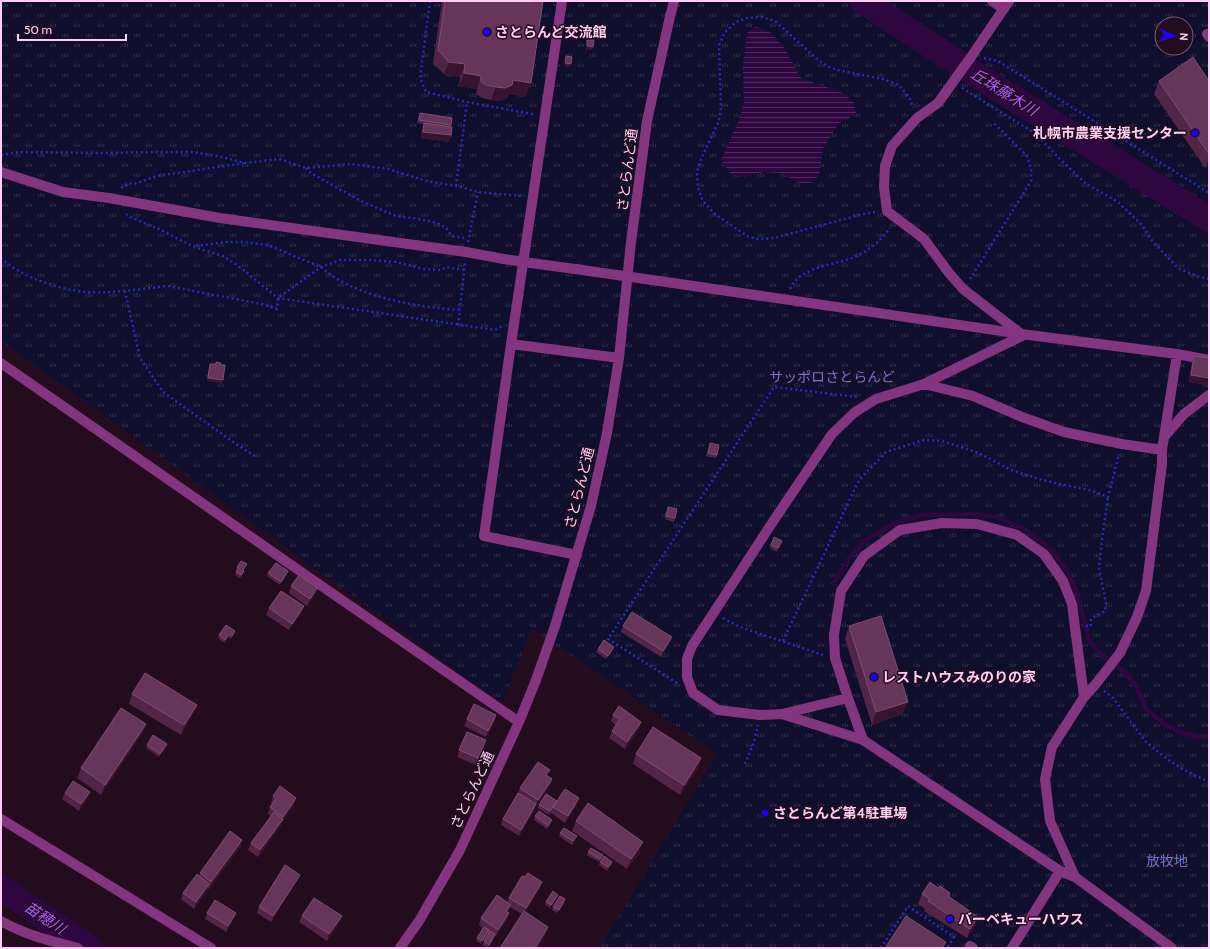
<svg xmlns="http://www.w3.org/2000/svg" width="1210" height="949" viewBox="0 0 1210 949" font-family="Cabin,'Noto Sans JP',sans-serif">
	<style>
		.grass { fill: url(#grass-tufts); fill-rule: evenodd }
		.water { fill: url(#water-rules) }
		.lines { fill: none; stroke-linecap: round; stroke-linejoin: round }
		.stream { stroke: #2e0741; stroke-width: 4.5 }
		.river { stroke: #2e0741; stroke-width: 26 }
		.path { stroke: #282cba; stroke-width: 2.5; stroke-dasharray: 2 3; stroke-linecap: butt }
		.minor { stroke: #84357f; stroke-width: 10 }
		.minor-bridge { stroke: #84357f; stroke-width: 10 }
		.wall { fill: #522447 }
		.shaded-wall { fill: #37132f }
		.building { fill: #65365a; stroke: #7d4e73 }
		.poi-dot { fill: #2100f9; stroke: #230c1e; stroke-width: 1.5 }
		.labels { text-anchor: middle; stroke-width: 3; stroke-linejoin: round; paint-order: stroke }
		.poi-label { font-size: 14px; font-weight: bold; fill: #ffcef8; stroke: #230c1e; text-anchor: start }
		.street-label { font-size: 14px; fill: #ffcef8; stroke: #230c1e }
		.park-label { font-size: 14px; fill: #5d7ae6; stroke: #230c1e }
		.water-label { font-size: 15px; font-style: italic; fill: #ad5cff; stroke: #230c1e }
	</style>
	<defs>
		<pattern id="grass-tufts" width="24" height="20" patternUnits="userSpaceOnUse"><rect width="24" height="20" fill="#0f0f2d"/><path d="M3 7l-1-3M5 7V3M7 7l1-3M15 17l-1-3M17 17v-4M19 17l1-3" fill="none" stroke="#33314c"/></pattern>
		<pattern id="water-rules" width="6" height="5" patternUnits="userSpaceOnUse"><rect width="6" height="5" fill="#2e0741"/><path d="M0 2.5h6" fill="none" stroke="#4d2a5d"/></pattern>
	</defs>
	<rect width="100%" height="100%" fill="#230c1e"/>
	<path class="grass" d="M1,1H1209V948H600L717,754L532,629L502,704L1,341ZM1162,24H1186V48H1162Z"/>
	<path class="water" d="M756,27L770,32L784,47L801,78L823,86L843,93L854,103L856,114L838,124L823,149L819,175L811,183H799L781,173L763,172L745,177L731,175L721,160L738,122L744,102L743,67L747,33Z"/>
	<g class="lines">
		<path class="stream" d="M833,583L851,556L866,540L893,524L921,515L973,514L996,517L1026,530L1050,548L1067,571L1077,592L1089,641L1104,657L1122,670L1136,686L1146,709L1167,726L1183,733L1199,737L1209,736"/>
		<path class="river" d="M863,1L984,80L1209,219
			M1,888L90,948"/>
		<path class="path" d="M430,1L420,78L426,92L467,102L532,114V116
			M984,58L998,61L1209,193
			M962,88L1036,134L1059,158L1085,183L1118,202L1142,225L1153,242L1178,268L1199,277L1209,279
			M1,155L19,152L104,153L153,152H193L218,156L245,163L279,159L306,168L351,164L388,169L427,181L456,186L478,192L521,196
			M306,168L309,172L359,200L396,216L418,219L437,223L446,228L452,236L464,238
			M456,186L467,102
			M121,188L129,183L134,184L157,176L245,163
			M875,212L863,214L774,238L756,239L747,236L715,214L703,201L698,188L697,172L700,161L718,123L721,111L719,45L725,32L736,22L747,18L761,17L775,21L816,58L827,66L837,70L883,79L899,85L910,99L913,108
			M126,214L130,217L159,229L194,247L223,256L241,268L278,298L495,330L502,326
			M468,242L478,192
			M196,246L227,242H245L268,245L321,267C354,297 417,307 460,310
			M1,258C21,277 58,289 85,292C99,293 112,292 125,291
			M970,279L1031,181V168L1027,156L993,122
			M790,289C801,265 836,266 857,256C870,250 882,239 890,228
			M458,325L465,263
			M255,456L236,444L163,392L140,358L125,291L167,286L262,304L277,309L278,298L321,267L340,260H370L396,262L423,269L441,270L446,267L465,270
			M723,618L740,627L823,655
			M1086,626H1091V619L1105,611L1106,603L1099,568L1102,539L1108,497
			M783,641L859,480L886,452L924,440L942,441L979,453L1011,470L1042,480L1093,491L1108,497L1119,454
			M677,683L608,639L774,387L858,397
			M1104,691L1113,698L1146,742L1167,759L1184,770L1209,782
			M745,764L754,742L758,725
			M881,948L908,906L954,937L947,948"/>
		<path class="minor" d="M562,1L511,344L619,358
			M992,1L1004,9
			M1009,1L971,57L938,103L917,118L892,146L885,166L884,187L887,211L924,239L949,273L963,289L1020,333
			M1207,34L1209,37
			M1,172L63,192L109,198L220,218L466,252L504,259
			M531,263L575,269
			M673,283L1021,334L1177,354L1209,360
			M1024,335L924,384L876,399L855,412L832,434L774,520L692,646L687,659V677L693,693L718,710L760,715L782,714L863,740L1060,871L1075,877
			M511,344L484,536L577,555
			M1,363L307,576L519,722
			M924,384L973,396L1022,417L1064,432L1122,444L1162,450
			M1164,437L1184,414L1209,395
			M782,714L848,698
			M863,740L848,698L835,658L834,635L841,591L864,556L900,530L942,523L977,524L1017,535L1044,554L1063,581L1072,604L1084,697
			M1,819L211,948
			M1,921C26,935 50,941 78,948
			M970,946L973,948
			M400,948L419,921L460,850L519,722L536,680L555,626L591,506L607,433L619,358L631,242L647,121L669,21L674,1
			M1012,948L1060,871
			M1172,948L1075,877L1050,821L1045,779L1052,747L1084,697L1095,685L1120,653L1137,617L1146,591L1162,464V450L1177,354"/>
		<path class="minor-bridge" d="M504,259L531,263
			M575,269L673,283"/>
	</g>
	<path class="wall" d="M442,1H543L526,96L509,94L507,98L500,101L491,100L482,98L476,94L477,89L459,86L460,77L444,74L433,63Z
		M1159,81H1209V165L1205,168L1154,94Z
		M420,113L451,125V135L449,142L421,138L422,130L424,124L417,123Z
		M1194,356L1208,385L1189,382L1192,362Z
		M216,362L222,383L207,381L209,367L210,364H216Z
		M710,443L717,455L716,458L706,456Z
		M668,507L675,518L674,522L665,519Z
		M781,544L777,552L770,548L771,545Z
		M237,567L245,568L243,570L244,571L243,574L240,578L235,575L237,571L236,570Z
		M288,571L287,574L280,585L267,576L268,573Z
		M291,586L317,588L315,595L307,606L289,593Z
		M304,606L301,613L289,630L266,615L269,608Z
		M226,625L234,634L231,639L228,637L224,643L218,638L219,635Z
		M623,626L669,644L661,657L621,632Z
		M849,626L903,714L872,725L845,639Z
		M598,649L613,650L606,659L596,652Z
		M132,694L197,705L193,714L181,735L129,704Z
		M496,715L494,722L486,737L464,726L467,719Z
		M613,715L641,722L639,728L625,749L609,738L612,731L616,725L611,721Z
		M146,724L142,734L101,795L77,778L81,768Z
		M467,732L484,746L476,765L457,757Z
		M147,745L166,747L159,757L146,748Z
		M636,754L701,758L698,768L680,795L633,764Z
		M548,776L552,779L550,786L535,807L534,811L519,836L501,825L503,819L518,794L520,788Z
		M65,793L87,799L79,811L62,799Z
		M273,796L294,805L283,820L281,825L258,857L248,850L251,843L271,816L268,814L270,807L272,804L271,803Z
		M557,801L577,804L565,823L551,813L553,809L549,815L538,808L539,805Z
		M535,816L551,823L547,829L534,820Z
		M576,821L640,852L627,869L572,831Z
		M560,833L575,839L572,845L559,836Z
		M242,840L240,847L209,889L208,888L207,890L194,909L181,899L183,893L199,876L200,873Z
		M588,852L601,858L599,862L587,855Z
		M600,862H612L611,865L607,871L599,865Z
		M300,875L297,881L271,922L257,913L259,907Z
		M540,888L525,912L545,937L522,914L510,907L508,912L507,920L496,936H495L488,948L482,945L484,941L489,932L481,944L476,941L483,928L479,925L481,918L507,902L509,898Z
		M938,888L950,893L949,897L978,917L975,926L967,938L924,911L925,909L918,904L922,894Z
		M558,895L557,898L550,908L545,905L546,902Z
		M565,899L564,903L557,913L552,910L553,907Z
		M207,913H236L233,920L226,932L205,919Z
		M302,916H342L339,923L327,941L299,922Z"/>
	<path class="shaded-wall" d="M587,46L593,47L592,50H585Z
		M449,62L465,64L460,77L444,74Z
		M565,63L571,64L570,67L564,66Z
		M464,73L481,76L477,89L459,86Z
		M513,80L531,83L526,96L509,94L507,98L500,101L491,100L496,87Z
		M423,132L451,135L449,142L421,138Z
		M1209,158V165L1205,168Z
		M1191,375L1209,378V381L1208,385L1189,382Z
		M208,378L223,380L222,383L207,381Z
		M288,571L287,574L280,585L281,582Z
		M317,588L315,595L307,606L310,599Z
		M304,606L301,613L289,630L292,624Z
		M672,637L669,644L661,657L663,651Z
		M614,647L613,650L606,659Z
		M908,702L903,714L872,725L876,712Z
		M197,705L193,714L181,735L184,725Z
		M496,715L494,722L486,737L488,731Z
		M641,722L639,728L625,749L627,742Z
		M146,724L142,734L101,795L105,785Z
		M167,744L166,747L159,757L160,754Z
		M701,758L698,768L680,795L684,785Z
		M552,779L550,786L535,807L534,811L519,836L521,830L536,804L538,800Z
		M90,792L87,799L79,811L81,804Z
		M296,798L294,805L283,820L281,825L258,857L260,850L281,822L283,817Z
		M579,798L577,804L565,823L568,816Z
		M242,840L240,847L209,889L211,882Z
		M643,842L640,852L627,869L631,859Z
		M300,875L297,881L271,922L273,916Z
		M542,882L540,888L523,915L526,908Z
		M209,884L207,890L194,909L196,902Z
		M558,895L557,898L550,908L551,905Z
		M511,905L508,912L504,918L506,911Z
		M236,913L233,920L226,932L228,926Z
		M509,913L507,920L496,936L498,930Z
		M342,916L339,923L327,941L329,934Z
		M978,917L975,926L967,938L970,929Z
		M548,927L545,937L538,948H535Z
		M489,930L488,934L481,944L482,941Z"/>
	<path class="building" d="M445,1H543L531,83L513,80L512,85L505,88L496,87L486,85L481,81V76L464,73L465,64L449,62L438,50Z
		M587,40H594L593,47L587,46Z
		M566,56L572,57L571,64L565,63Z
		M1193,57L1209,81V154L1159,81Z
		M420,113L452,118L451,125L419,120Z
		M424,123L452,127L451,135L423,132Z
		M1194,356L1209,358V378L1191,375Z
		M216,362L221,363L220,365H225L223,380L208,378L210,364H216Z
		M710,443L719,445L717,455L708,453Z
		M668,507L677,509L675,518L666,516Z
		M774,537L782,541L778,548L771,545Z
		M241,561L247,564L243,570L244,571L241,575L236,572L239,568L237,567Z
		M276,563L288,571L281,582L268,573Z
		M299,575L317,588L310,599L291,586Z
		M281,591L304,606L292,624L269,608Z
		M632,612L672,637L663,651L623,626Z
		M881,616L908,702L876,712L849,626Z
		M226,625L235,631L232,636L229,634L225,640L219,635Z
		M604,640L614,647L608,656L598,649Z
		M145,673L197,705L184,725L132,694Z
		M474,704L496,715L488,731L467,719Z
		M619,706L641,722L627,742L612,731L620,719L613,715Z
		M121,708L146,724L105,785L81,768Z
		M653,727L701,758L684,785L636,754Z
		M467,732L486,740L478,758L459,750Z
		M153,735L167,744L160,754L147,745Z
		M538,762L550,770L546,775L552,779L538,800L520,788Z
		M73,781L90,792L81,804L65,793Z
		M280,786L296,798L283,817L270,807L276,799L273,796Z
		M565,789L579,798L568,816L553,807Z
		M518,793L536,804L521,830L503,819Z
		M546,794L557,801L550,811L539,805Z
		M588,803L643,842L631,859L576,821Z
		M539,811L552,820L548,826L535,816Z
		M274,812L283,819L260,850L251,843Z
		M564,828L577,836L573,841L560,833Z
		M230,831L242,840L211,882L200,873Z
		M591,848L603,855L600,859L588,852Z
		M604,856L612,862L608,867L600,862Z
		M285,865L300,875L273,916L259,907Z
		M528,873L542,882L526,908L509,898L522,876L525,877Z
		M197,874L209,884L196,902L183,893Z
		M930,882L938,888L940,886L950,893L948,896L978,917L970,929L928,901L930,899L922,894Z
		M553,891L558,895L551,905L546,902Z
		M497,895L511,905L506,911L509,913L498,930L481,918Z
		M560,896L565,899L559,910L553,907Z
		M314,898L342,916L329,934L302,916Z
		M215,900L236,913L228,926L207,913Z
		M524,911L548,927L535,948H500Z
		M906,916L946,942L942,948H885Z
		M484,927L489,930L482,941L477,938Z
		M490,931L495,934L489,945L484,941Z"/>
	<g class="poi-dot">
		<circle cx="487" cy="32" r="4"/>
		<circle cx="1195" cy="133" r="4"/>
		<circle cx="874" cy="677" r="4"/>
		<circle cx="765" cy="813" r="4"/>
		<circle cx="950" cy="919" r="4"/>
	</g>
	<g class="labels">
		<g class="poi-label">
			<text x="495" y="37">さとらんど交流館</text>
			<text x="1187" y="138" text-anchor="end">札幌市農業支援センター</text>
			<text x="882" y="682">レストハウスみのりの家</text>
			<text x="773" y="818">さとらんど第4駐車場</text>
			<text x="958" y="924">バーベキューハウス</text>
		</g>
		<g class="street-label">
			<text transform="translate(627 170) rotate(-83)" y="5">さとらんど通</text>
			<text transform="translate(579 488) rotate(-76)" y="5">さとらんど通</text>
			<text transform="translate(472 790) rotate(-65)" y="5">さとらんど通</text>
		</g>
		<g class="park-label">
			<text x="832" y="382">サッポロさとらんど</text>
			<text x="1167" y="866">放牧地</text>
		</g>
		<g class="water-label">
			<text transform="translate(1004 92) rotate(32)" y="5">丘珠藤木川</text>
			<text transform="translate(45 918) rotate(34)" y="5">苗穂川</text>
		</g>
	</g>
	<rect width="1210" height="949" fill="none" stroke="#ffcef8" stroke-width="4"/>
	<g transform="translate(1174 36) rotate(94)"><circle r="19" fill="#230c1e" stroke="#7b5a75"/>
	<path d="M0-3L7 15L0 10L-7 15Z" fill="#2100f9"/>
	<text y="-6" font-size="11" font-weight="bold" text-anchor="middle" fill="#ffcef8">N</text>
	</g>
	<path d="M18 34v6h108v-6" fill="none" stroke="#ffcef8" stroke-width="2"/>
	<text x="24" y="34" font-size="12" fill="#ffcef8" stroke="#230c1e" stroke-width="3" paint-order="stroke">50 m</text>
</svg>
